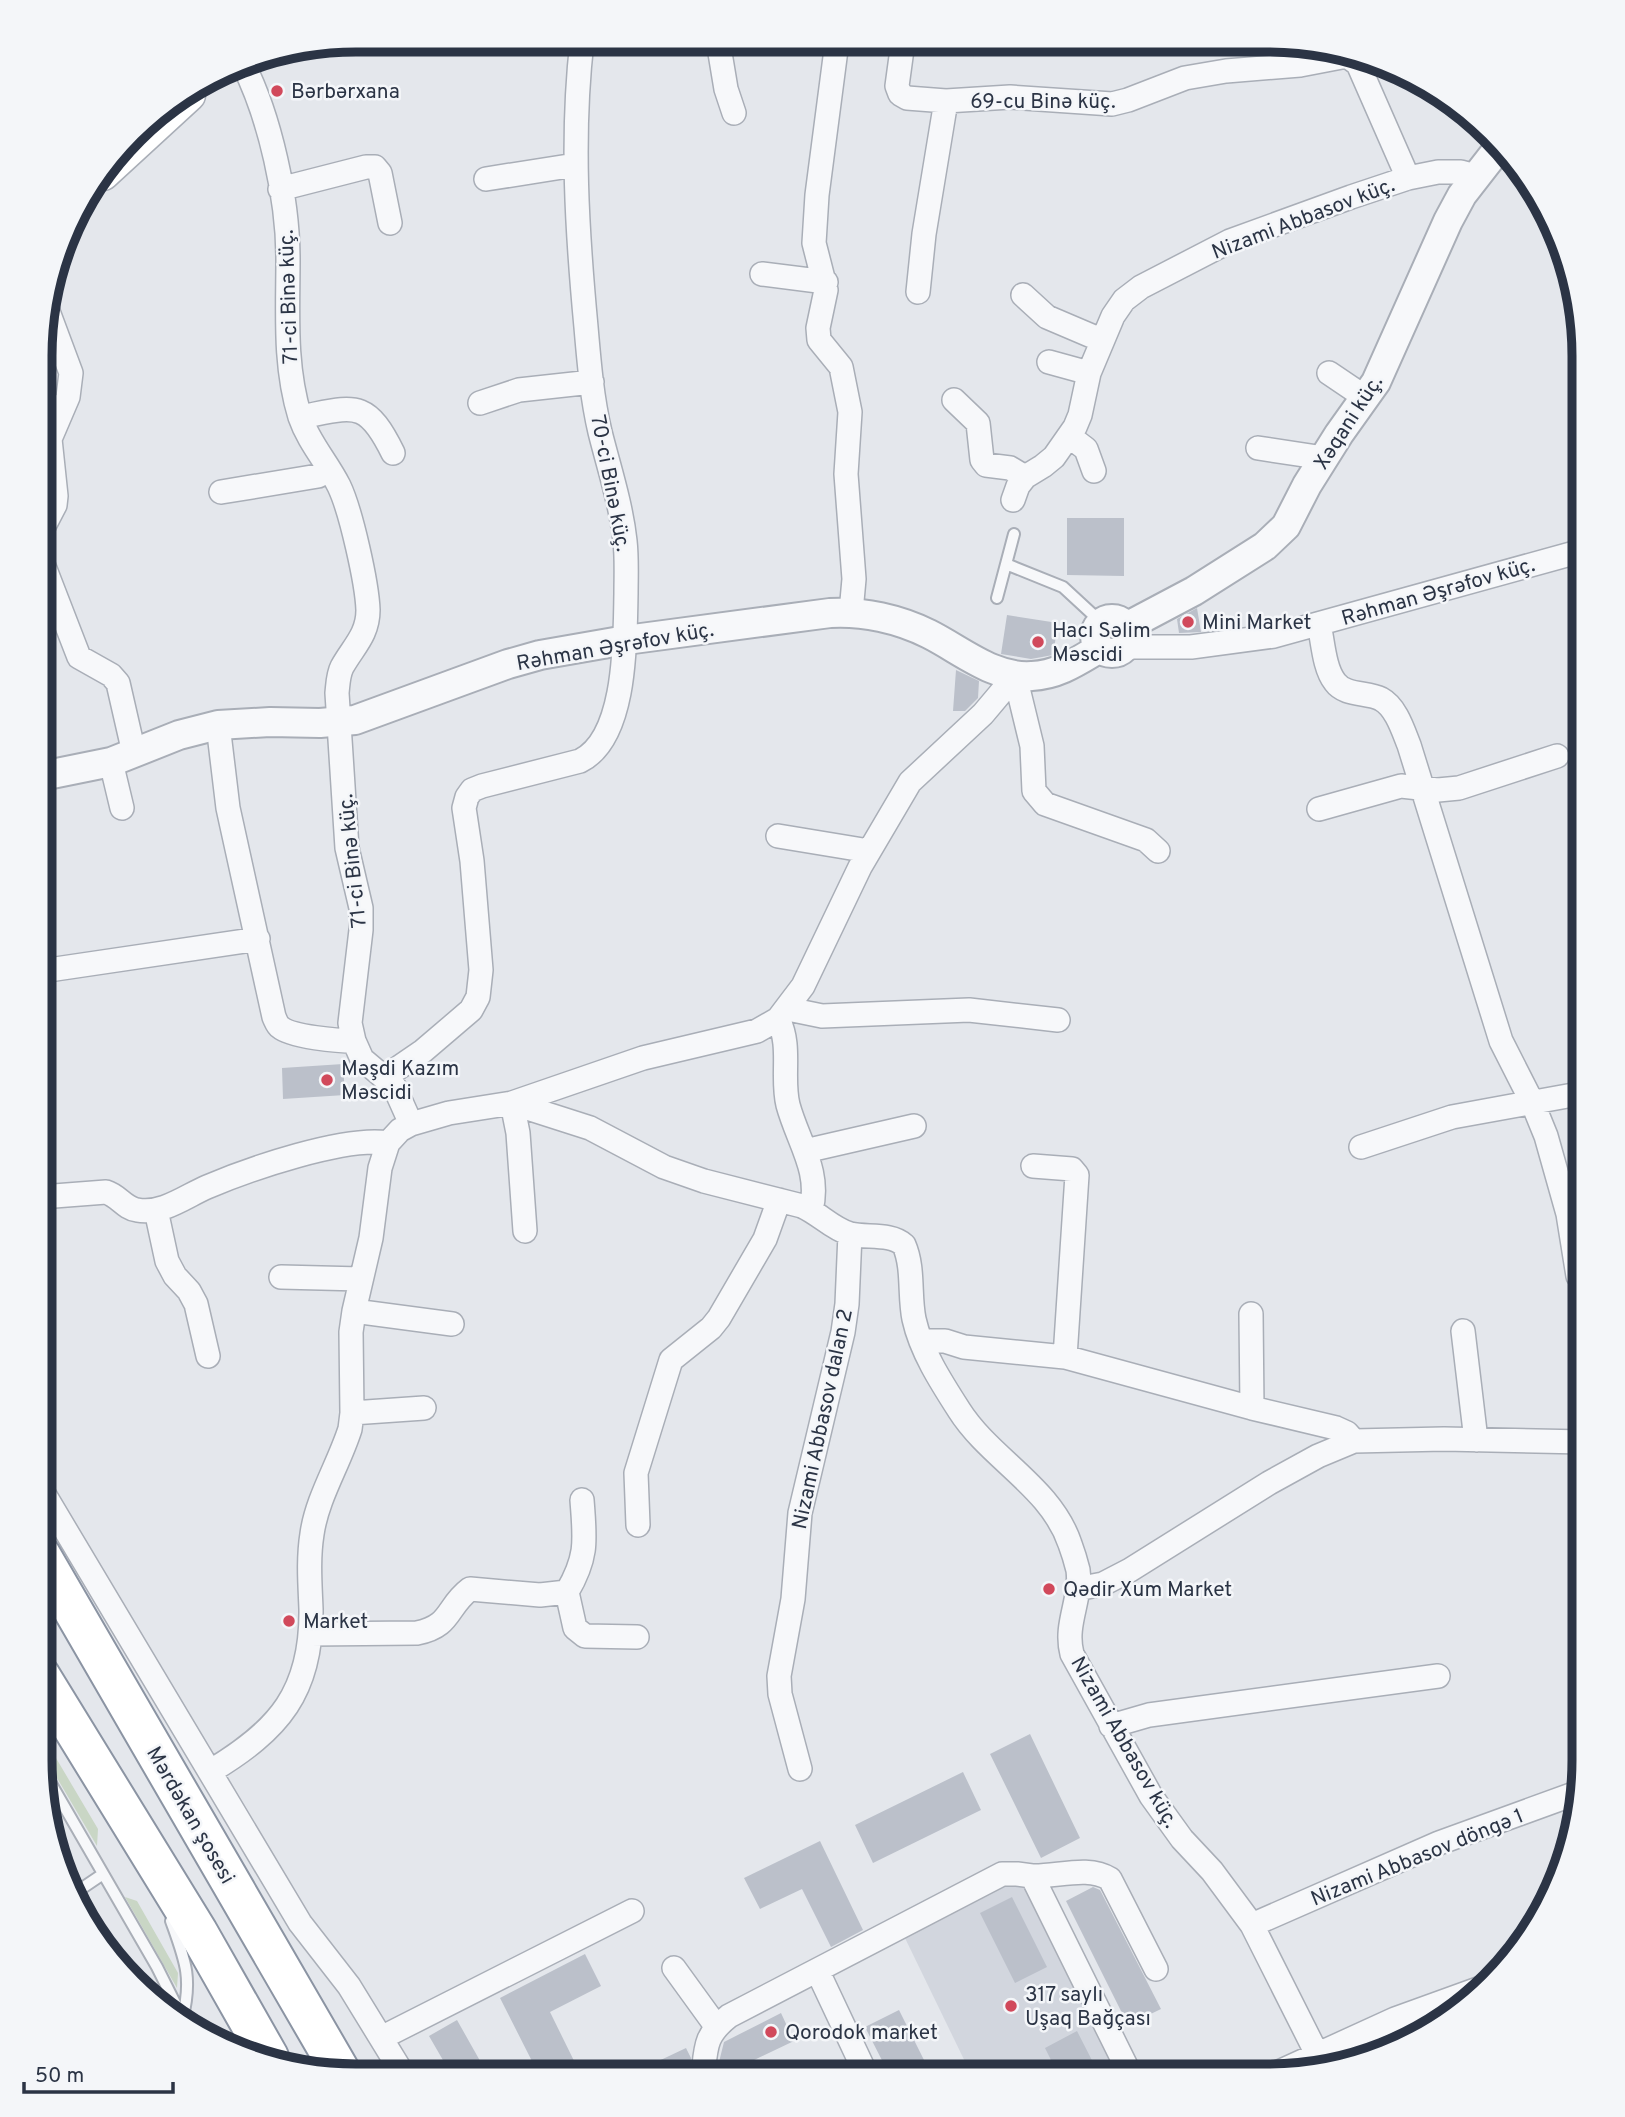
<svg xmlns="http://www.w3.org/2000/svg" width="1625" height="2117" viewBox="0 0 1625 2117" font-family="Overpass,sans-serif">
	<style>
		.built { fill: #d2d6de }
		.green { fill: #c9d6c5 }
		.building { fill: #bbc0ca }
		.lines { fill: none; stroke-linecap: round; stroke-linejoin: round }
		.service-casing { stroke: #a9aeb7; stroke-width: 14 }
		.minor-casing { stroke: #a9aeb7; stroke-width: 26 }
		.tertiary-casing { stroke: #a9aeb7; stroke-width: 32 }
		.secondary-casing { stroke: #a9aeb7; stroke-width: 35 }
		.motorway-casing { stroke: #8b94a3; stroke-width: 42 }
		.service { stroke: #f7f8fa; stroke-width: 10 }
		.minor { stroke: #f7f8fa; stroke-width: 23 }
		.tertiary { stroke: #f7f8fa; stroke-width: 28 }
		.secondary { stroke: #fff; stroke-width: 32 }
		.motorway { stroke: #fff; stroke-width: 38 }
		.poi-dot { fill: #d1495b; stroke: #f4f6f9; stroke-width: 2.5 }
		.labels { text-anchor: middle; stroke-width: 5; stroke-linejoin: round; paint-order: stroke }
		.poi-label { font-size: 21px; fill: #2b3445; stroke: #f4f6f9; text-anchor: start }
		.street-label { font-size: 21px; fill: #2b3445; stroke: #f4f6f9 }
		.rim { fill: none; stroke: #2b3445; stroke-width: 9 }
	</style>
	<rect width="100%" height="100%" fill="#e4e7ec"/>
	<path class="built" d="M1011,1881L1030,1891L1118,2076H972L904,1936Z"/>
	<path class="green" d="M40,1731L98,1829L97,1846L40,1749Z
		M125,1897L137,1901L178,1973L177,1988Z"/>
	<path class="building" d="M1067,518H1124V576L1067,575Z
		M1197,608L1201,632L1179,633L1177,619Z
		M1007,615L1058,623L1053,655L1031,659L1001,654Z
		M956,670L979,681L978,698L965,711H953Z
		M343,1064L345,1095L283,1099L282,1068Z
		M1030,1734L1080,1838L1041,1858L990,1754Z
		M963,1772L981,1810L873,1863L855,1825Z
		M820,1841L863,1930L831,1947L802,1889L760,1909L744,1878Z
		M1093,1887L1100,1890L1161,2009L1128,2025L1066,1901Z
		M1012,1897L1047,1967L1015,1983L980,1913Z
		M585,1954L601,1986L550,2012L581,2075H539L500,1998Z
		M899,2010L932,2076H890L865,2027Z
		M781,2013L794,2041L723,2075L718,2066L724,2042Z
		M457,2020L488,2075L451,2074L429,2036Z
		M1077,2031L1100,2076H1059L1045,2048Z
		M686,2048L691,2058L689,2075H629Z"/>
	<g class="lines">
		<g class="service-casing">
			<path id="service" d="M1006,564L1063,587L1102,623
				M997,598L1014,534
				M42,1768L157,1967L186,2025
				M72,1895L103,1874
				M171,1921C185,1960 193,1978 182,2020
				M1003,2070L1005,2076"/>
		</g>
		<g class="minor-casing">
			<path id="minor" d="M718,41L726,89L734,113
				M837,42L817,195L814,243L826,290L818,328L819,340L841,367L850,412L846,474L854,579L851,612
				M903,42L897,86L900,94L907,98L946,101L1010,97L1112,104L1128,100L1185,78L1226,71L1300,65L1347,56L1358,64L1408,178
				M1295,43L1300,65
				M243,64C270,117 288,199 288,259C288,313 284,365 300,417C309,443 327,462 339,486C351,511 367,583 368,610C368,635 353,647 342,667C338,675 338,684 337,693L347,848L361,908V930L350,1023L354,1041L362,1059L394,1086L411,1124
				M486,179L575,165
				M280,189L366,167H375L380,173L390,223
				M762,274L826,282
				M918,292L924,234L946,101
				M1023,295L1047,317L1101,340
				M1049,362L1089,373
				M1329,373L1366,398
				M954,400L978,423L982,460L986,465L1010,468L1025,477
				M480,403L519,390L592,382
				M300,417C354,407 366,398 393,453
				M1069,436L1086,449L1094,471
				M1258,448L1324,458
				M221,492L318,476L329,470
				M1013,500L1018,486L1025,477L1043,466L1054,457L1075,427L1080,415L1089,373L1113,316L1124,300L1141,287L1230,241L1351,197L1408,178L1438,172H1461L1476,176
				M43,528L55,505L56,496L50,439L68,397L71,373L46,306
				M43,564L79,657L111,675L118,683L134,753
				M1319,624C1323,642 1324,668 1335,682C1345,696 1367,692 1381,699C1396,707 1403,730 1409,745L1501,1041L1533,1104L1546,1136L1568,1214L1578,1276
				M1125,647H1191L1274,636L1585,550
				M1015,676L1032,746L1034,791L1045,804L1146,840L1158,851
				M218,725L228,808L274,1017C276,1021 277,1025 280,1027C291,1037 339,1041 354,1041
				M111,762L122,808
				M1319,809L1401,786L1438,790L1459,788L1557,756
				M778,836L869,851
				M42,971L258,939
				M788,1009L822,1016L969,1010L1058,1020
				M778,1019C792,1046 781,1077 788,1105C798,1142 821,1171 811,1210
				M385,1077L423,1051L471,1010L478,997L481,970L472,861L464,808L467,797L472,790L482,786L580,761C627,738 625,639 626,594C626,576 627,559 625,541C621,504 609,468 600,432C592,398 589,362 586,327C577,231 571,137 582,41
				M1361,1147L1452,1117L1584,1093
				M805,1151L914,1126
				M1033,1166L1072,1169L1077,1175L1065,1357
				M41,1197L106,1192C119,1196 124,1208 137,1210C162,1215 186,1196 207,1187C249,1169 345,1136 388,1143
				M156,1210L167,1261L175,1276L189,1291L196,1304L208,1356
				M525,1231L518,1133L512,1103L643,1058L757,1031L778,1019L803,986L860,867L910,782L983,714L1015,676
				M281,1277L361,1279
				M354,1311L452,1324
				M1251,1314L1252,1408
				M1463,1331L1476,1440
				M921,1341H945L964,1347L1065,1357L1252,1408L1336,1428L1347,1433L1354,1441
				M352,1413L424,1408
				M41,1489L300,1923L349,1986L403,2074
				M582,1500C585,1540 588,1556 567,1592L575,1628L585,1636L637,1637
				M638,1525L636,1473L671,1360L711,1328L719,1318L765,1239L779,1200
				M1077,1589L1103,1584L1130,1570L1269,1483L1318,1456L1354,1441L1444,1439L1584,1442
				M310,1634L417,1633C452,1626 446,1607 470,1589L540,1595L567,1592
				M1111,1726L1149,1715L1438,1676
				M800,1769L780,1694L779,1676L793,1599L800,1513L843,1332L847,1304L850,1234
				M211,1771C279,1730 312,1692 311,1609C310,1584 308,1559 312,1534C317,1498 339,1464 350,1429L352,1413L351,1332L354,1311L371,1238L380,1168L388,1143L400,1130L411,1124L449,1113L512,1103L590,1128L664,1167L704,1181L802,1206C820,1214 831,1228 850,1234C867,1238 891,1233 904,1245C914,1268 909,1295 914,1319C921,1351 941,1382 959,1410C990,1459 1051,1487 1070,1544C1073,1552 1076,1562 1078,1570C1082,1599 1064,1624 1072,1654L1151,1796L1182,1839L1212,1871L1252,1925L1322,2064
				M1032,1876C1057,1877 1088,1865 1110,1879L1156,1969
				M1252,1925L1439,1843L1582,1791
				M674,1968L716,2026
				M818,1972L867,2076
				M381,2038L632,1911
				M703,2075C706,2046 705,2035 729,2016L1002,1874H1017L1032,1876L1131,2076
				M1268,2077L1395,2019L1489,1985"/>
		</g>
		<g class="tertiary-casing">
			<path id="tertiary" d="M1095 636a17 17 0 1 1 34 0a17 17 0 1 1-34 0Z
				M1126,627L1194,591L1265,546L1286,526L1307,485L1339,434L1376,382L1448,221L1462,195L1497,150
				M42,776L111,762L179,735L218,725L270,722L320,723L355,720L508,664L540,655L626,640L830,613C863,611 899,619 929,634C961,650 994,679 1032,676C1058,675 1078,661 1100,648"/>
		</g>
		<g class="secondary-casing">
			<path id="secondary" d="M103,174L189,95"/>
		</g>
		<g class="motorway-casing">
			<path id="motorway" d="M41,1555L342,2074
				M40,1675L198,1932L269,2057"/>
		</g>
		<use href="#service" class="service"/>
		<use href="#minor" class="minor"/>
		<use href="#tertiary" class="tertiary"/>
		<use href="#secondary" class="secondary"/>
		<use href="#motorway" class="motorway"/>
	</g>
	<g class="poi-dot">
		<circle cx="277" cy="91" r="7"/>
		<circle cx="1188" cy="622" r="7"/>
		<circle cx="1038" cy="642" r="7"/>
		<circle cx="327" cy="1080" r="7"/>
		<circle cx="1049" cy="1589" r="7"/>
		<circle cx="289" cy="1621" r="7"/>
		<circle cx="1011" cy="2006" r="7"/>
		<circle cx="771" cy="2032" r="7"/>
	</g>
	<g class="labels">
		<g class="poi-label">
			<text x="291" y="98">Bərbərxana</text>
			<text x="1202" y="629">Mini Market</text>
			<text x="1052" y="637">Hacı Səlim<tspan x="1052" dy="24">Məscidi</tspan></text>
			<text x="341" y="1075">Məşdi Kazım<tspan x="341" dy="24">Məscidi</tspan></text>
			<text x="1063" y="1596">Qədir Xum Market</text>
			<text x="303" y="1628">Market</text>
			<text x="1025" y="2001">317 saylı<tspan x="1025" dy="24">Uşaq Bağçası</tspan></text>
			<text x="785" y="2039">Qorodok market</text>
		</g>
		<g class="street-label">
			<text x="1043" y="108">69-cu Binə küç.</text>
			<text transform="translate(1303 218) rotate(-21)" y="7">Nizami Abbasov küç.</text>
			<text transform="translate(288 297) rotate(-92)" y="7">71-ci Binə küç.</text>
			<text transform="translate(1348 422) rotate(-57)" y="7">Xəqani küç.</text>
			<text transform="translate(611 483) rotate(79)" y="7">70-ci Binə küç.</text>
			<text transform="translate(1438 591) rotate(-16)" y="7">Rəhman Əşrəfov küç.</text>
			<text transform="translate(615 646) rotate(-10)" y="7">Rəhman Əşrəfov küç.</text>
			<text transform="translate(352 861) rotate(-96)" y="7">71-ci Binə küç.</text>
			<text transform="translate(822 1419) rotate(-78)" y="7">Nizami Abbasov dalan 2</text>
			<text transform="translate(1125 1742) rotate(60)" y="7">Nizami Abbasov küç.</text>
			<text transform="translate(191 1815) rotate(60)" y="7">Mərdəkan şosesi</text>
			<text transform="translate(1417 1857) rotate(-22)" y="7">Nizami Abbasov döngə 1</text>
		</g>
	</g>
	<path d="M0 0H1625V2117H0ZM356 52H1268A304 304 0 0 1 1572 356V1760A304 304 0 0 1 1268 2064H356A304 304 0 0 1 52 1760V356A304 304 0 0 1 356 52Z" fill="#f4f6f9" fill-rule="evenodd"/>
	<path class="rim" d="M356 52H1268A304 304 0 0 1 1572 356V1760A304 304 0 0 1 1268 2064H356A304 304 0 0 1 52 1760V356A304 304 0 0 1 356 52Z"/>
	<path d="M24 2082v10h149v-10" fill="none" stroke="#2b3445" stroke-width="3.5"/>
	<text x="35" y="2082" font-size="21" fill="#2b3445" stroke="#f4f6f9" stroke-width="5" paint-order="stroke">50 m</text>
</svg>
